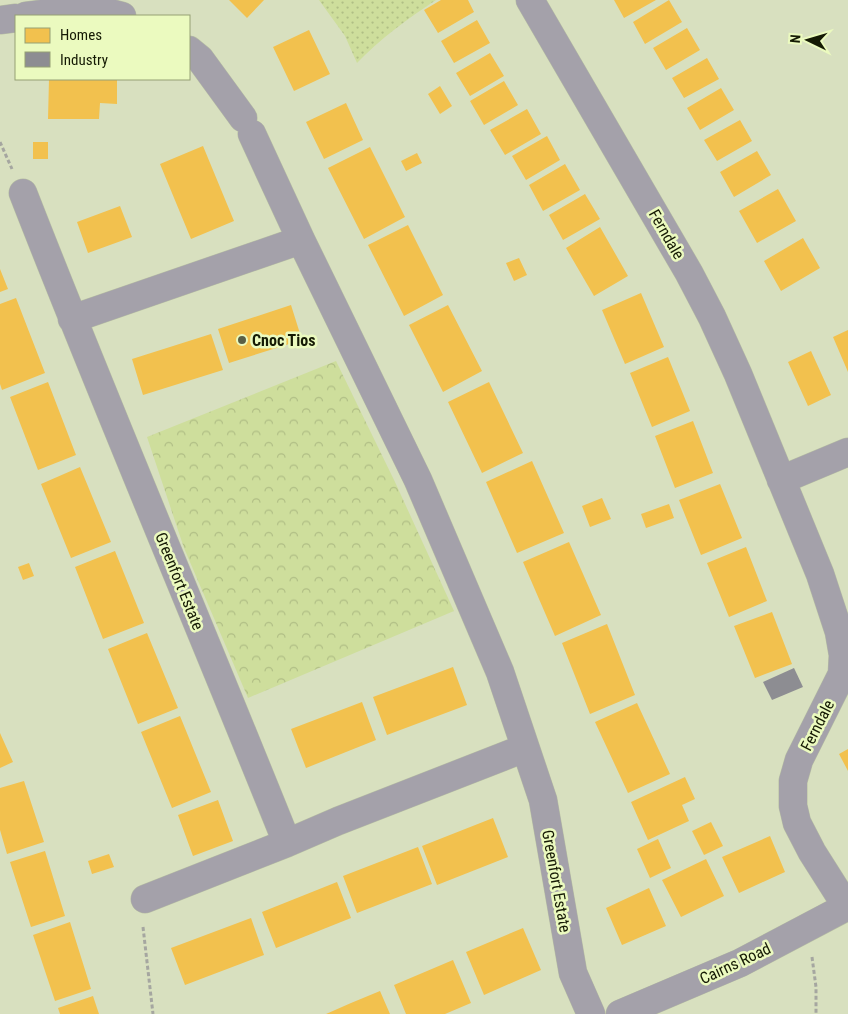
<svg xmlns="http://www.w3.org/2000/svg" width="848" height="1014" viewBox="0 0 848 1014" font-family="'Roboto Condensed',sans-serif">
	<style>
		.grass { fill: url(#grass-dots) }
		.park { fill: url(#park-crowns) }
		.homes { fill: #f2c14e }
		.industry { fill: #8d8d92 }
		.lines { fill: none; stroke-linecap: round; stroke-linejoin: round }
		.minor-casing { stroke: #b7bea4; stroke-width: 29 }
		.path { stroke: #a5a6a0; stroke-width: 3; stroke-dasharray: 4 2.5; stroke-linecap: butt }
		.minor { stroke: #a4a1aa; stroke-width: 28 }
		.poi-dot { fill: #595f45; stroke: #ebfabf; stroke-width: 2 }
		.labels { text-anchor: middle; stroke-width: 5; stroke-linejoin: round; paint-order: stroke }
		.street-label { font-size: 16px; fill: #151a04; stroke: #ebfabf }
		.poi-label { font-size: 16px; font-weight: bold; fill: #151a04; stroke: #ebfabf; text-anchor: start }
	</style>
	<defs>
		<pattern id="grass-dots" width="8" height="8" patternUnits="userSpaceOnUse" patternTransform="scale(1.25)"><rect width="8" height="8" fill="#cede9c"/><path d="M2 2h.1M6 6h.1" fill="none" stroke="#b0be85" stroke-width="1.8" stroke-linecap="round"/></pattern>
		<pattern id="park-crowns" width="20" height="18" patternUnits="userSpaceOnUse" patternTransform="scale(1.25)"><rect width="20" height="18" fill="#cede9c"/><path d="M2 6a3 3 0 1 1 6 0M12 15a3 3 0 1 1 6 0" fill="none" stroke="#b0be85"/></pattern>
	</defs>
	<rect width="100%" height="100%" fill="#d8e0bf"/>
	<path class="grass" d="M319,0H436C407,19 380,39 357,63L345,36Z"/>
	<path class="park" d="M336,361L395,482L454,611L248,698L184,548L147,437Z"/>
	<path class="homes" d="M229,0H264L247,18Z
		M441,0H468L474,12L438,33L424,10Z
		M614,0H656L624,18Z
		M669,0L682,22L645,44L633,22Z
		M477,20L490,43L454,63L441,41Z
		M687,28L700,50L666,70L653,48Z
		M309,30L330,74L294,91L273,47Z
		M490,53L504,76L470,96L456,73Z
		M707,58L719,79L684,98L672,78Z
		M49,79H117V104L100,103L99,119H48Z
		M504,81L518,105L484,125L470,101Z
		M440,86L452,106L440,114L428,94Z
		M721,88L734,110L700,130L687,108Z
		M346,103L363,140L324,159L306,122Z
		M527,109L541,134L505,155L490,130Z
		M740,120L752,141L717,161L704,140Z
		M547,136L560,160L526,180L512,156Z
		M33,142H48V159H33Z
		M203,146L234,221L191,239L160,164Z
		M370,147L405,217L364,239L328,168Z
		M757,151L771,175L734,197L720,172Z
		M417,153L422,163L406,171L401,161Z
		M565,164L580,190L543,211L529,185Z
		M778,189L796,221L757,243L739,211Z
		M585,194L600,219L563,240L549,215Z
		M120,206L132,237L88,253L77,222Z
		M408,225L443,295L404,316L368,245Z
		M600,227L628,276L594,296L566,248Z
		M803,238L820,268L781,291L764,261Z
		M519,258L527,275L514,281L506,263Z
		M0,269L8,289L0,292Z
		M641,293L664,347L625,364L602,310Z
		M16,298L45,373L2,390L0,384V304Z
		M291,305L302,340L229,363L218,329Z
		M448,305L482,371L443,392L409,325Z
		M848,330V372L833,337Z
		M211,334L223,370L143,395L132,359Z
		M811,351L831,395L808,406L788,362Z
		M668,357L690,411L652,427L630,373Z
		M48,382L76,455L38,470L10,397Z
		M489,382L523,453L482,473L448,402Z
		M693,421L713,473L675,488L655,436Z
		M532,461L564,533L517,553L486,482Z
		M80,467L111,542L71,558L41,484Z
		M720,484L742,538L701,555L679,500Z
		M602,498L611,519L590,527L582,506Z
		M669,504L674,518L646,528L641,514Z
		M569,542L601,615L555,636L523,562Z
		M746,547L767,601L729,617L707,563Z
		M115,551L144,623L103,639L75,567Z
		M29,563L34,576L23,580L18,567Z
		M772,612L792,664L755,678L734,626Z
		M607,624L635,695L590,714L562,643Z
		M147,633L178,708L138,724L108,649Z
		M453,667L467,705L387,735L373,697Z
		M362,702L376,740L306,768L291,729Z
		M637,703L670,774L628,793L595,722Z
		M180,716L211,792L172,808L141,732Z
		M0,733L13,762L0,768Z
		M848,749V771L839,754Z
		M685,777L695,799L682,805L689,821L648,840L631,802Z
		M24,781L44,842L7,854L0,830V788Z
		M218,800L233,841L193,856L178,815Z
		M493,818L508,857L437,885L422,846Z
		M711,822L723,846L704,855L692,831Z
		M770,836L785,872L739,893L722,857Z
		M658,839L671,868L650,878L637,849Z
		M418,847L432,884L357,913L343,876Z
		M45,851L65,916L31,927L10,862Z
		M109,854L114,867L92,874L88,861Z
		M706,859L724,896L681,917L662,880Z
		M337,882L351,918L276,948L262,912Z
		M649,888L666,926L622,945L606,908Z
		M251,918L264,955L185,985L171,948Z
		M70,922L91,989L55,1001L33,935Z
		M523,928L541,970L484,995L466,952Z
		M453,960L471,1003L445,1014H406L394,985Z
		M380,991L390,1014H326L351,1003Z
		M93,996L99,1014H60L58,1008Z"/>
	<path class="industry" d="M794,668L803,687L772,700L763,682Z"/>
	<g class="lines">
		<g class="minor-casing">
			<path id="minor" d="M530,0L689,273L712,317L738,374L820,574L839,632L843,655L842,674L799,760L793,781V806L797,823L812,852L838,893L848,906
				M26,16L49,13H110L122,16
				M0,20L16,18
				M189,50L200,59L243,118
				M252,134L301,240L418,480L500,672L543,800L573,973L591,1014
				M23,193C108,411 200,626 287,843L338,821L525,748
				M72,319L301,240
				M781,480L848,452
				M145,899L287,843
				M620,1014L740,963L848,906"/>
		</g>
		<path class="path" d="M0,142L12,169
			M143,927L153,1014
			M812,957L816,987V1014"/>
		<use href="#minor" class="minor"/>
	</g>
	<circle class="poi-dot" cx="242" cy="340" r="5"/>
	<g class="labels">
		<g class="street-label">
			<text transform="translate(667 234) rotate(60)" y="6">Ferndale</text>
			<text transform="translate(180 581) rotate(68)" y="6">Greenfort Estate</text>
			<text transform="translate(817 725) rotate(-63)" y="6">Ferndale</text>
			<text transform="translate(557 881) rotate(80)" y="6">Greenfort Estate</text>
			<text transform="translate(735 963) rotate(-25)" y="6">Cairns Road</text>
		</g>
		<g class="poi-label">
			<text x="252" y="346">Cnoc Tios</text>
		</g>
	</g>
	<rect x="15" y="15" width="175" height="65" fill="#ebfabf" stroke="#95a074"/>
	<rect x="25" y="28" width="25" height="15" fill="#f2c14e" stroke="#95a074"/>
	<text x="60" y="40" font-size="15" fill="#151a04">Homes</text>
	<rect x="25" y="52" width="25" height="15" fill="#8d8d92" stroke="#95a074"/>
	<text x="60" y="65" font-size="15" fill="#151a04">Industry</text>
	<g transform="translate(808 40) rotate(275)" stroke="#ebfabf" stroke-width="4" paint-order="stroke">
	<path d="M0-4L9 19L0 12L-9 19Z" fill="#151a04"/>
	<text y="-8" font-size="14" font-weight="bold" text-anchor="middle" fill="#151a04">N</text>
	</g>
</svg>
